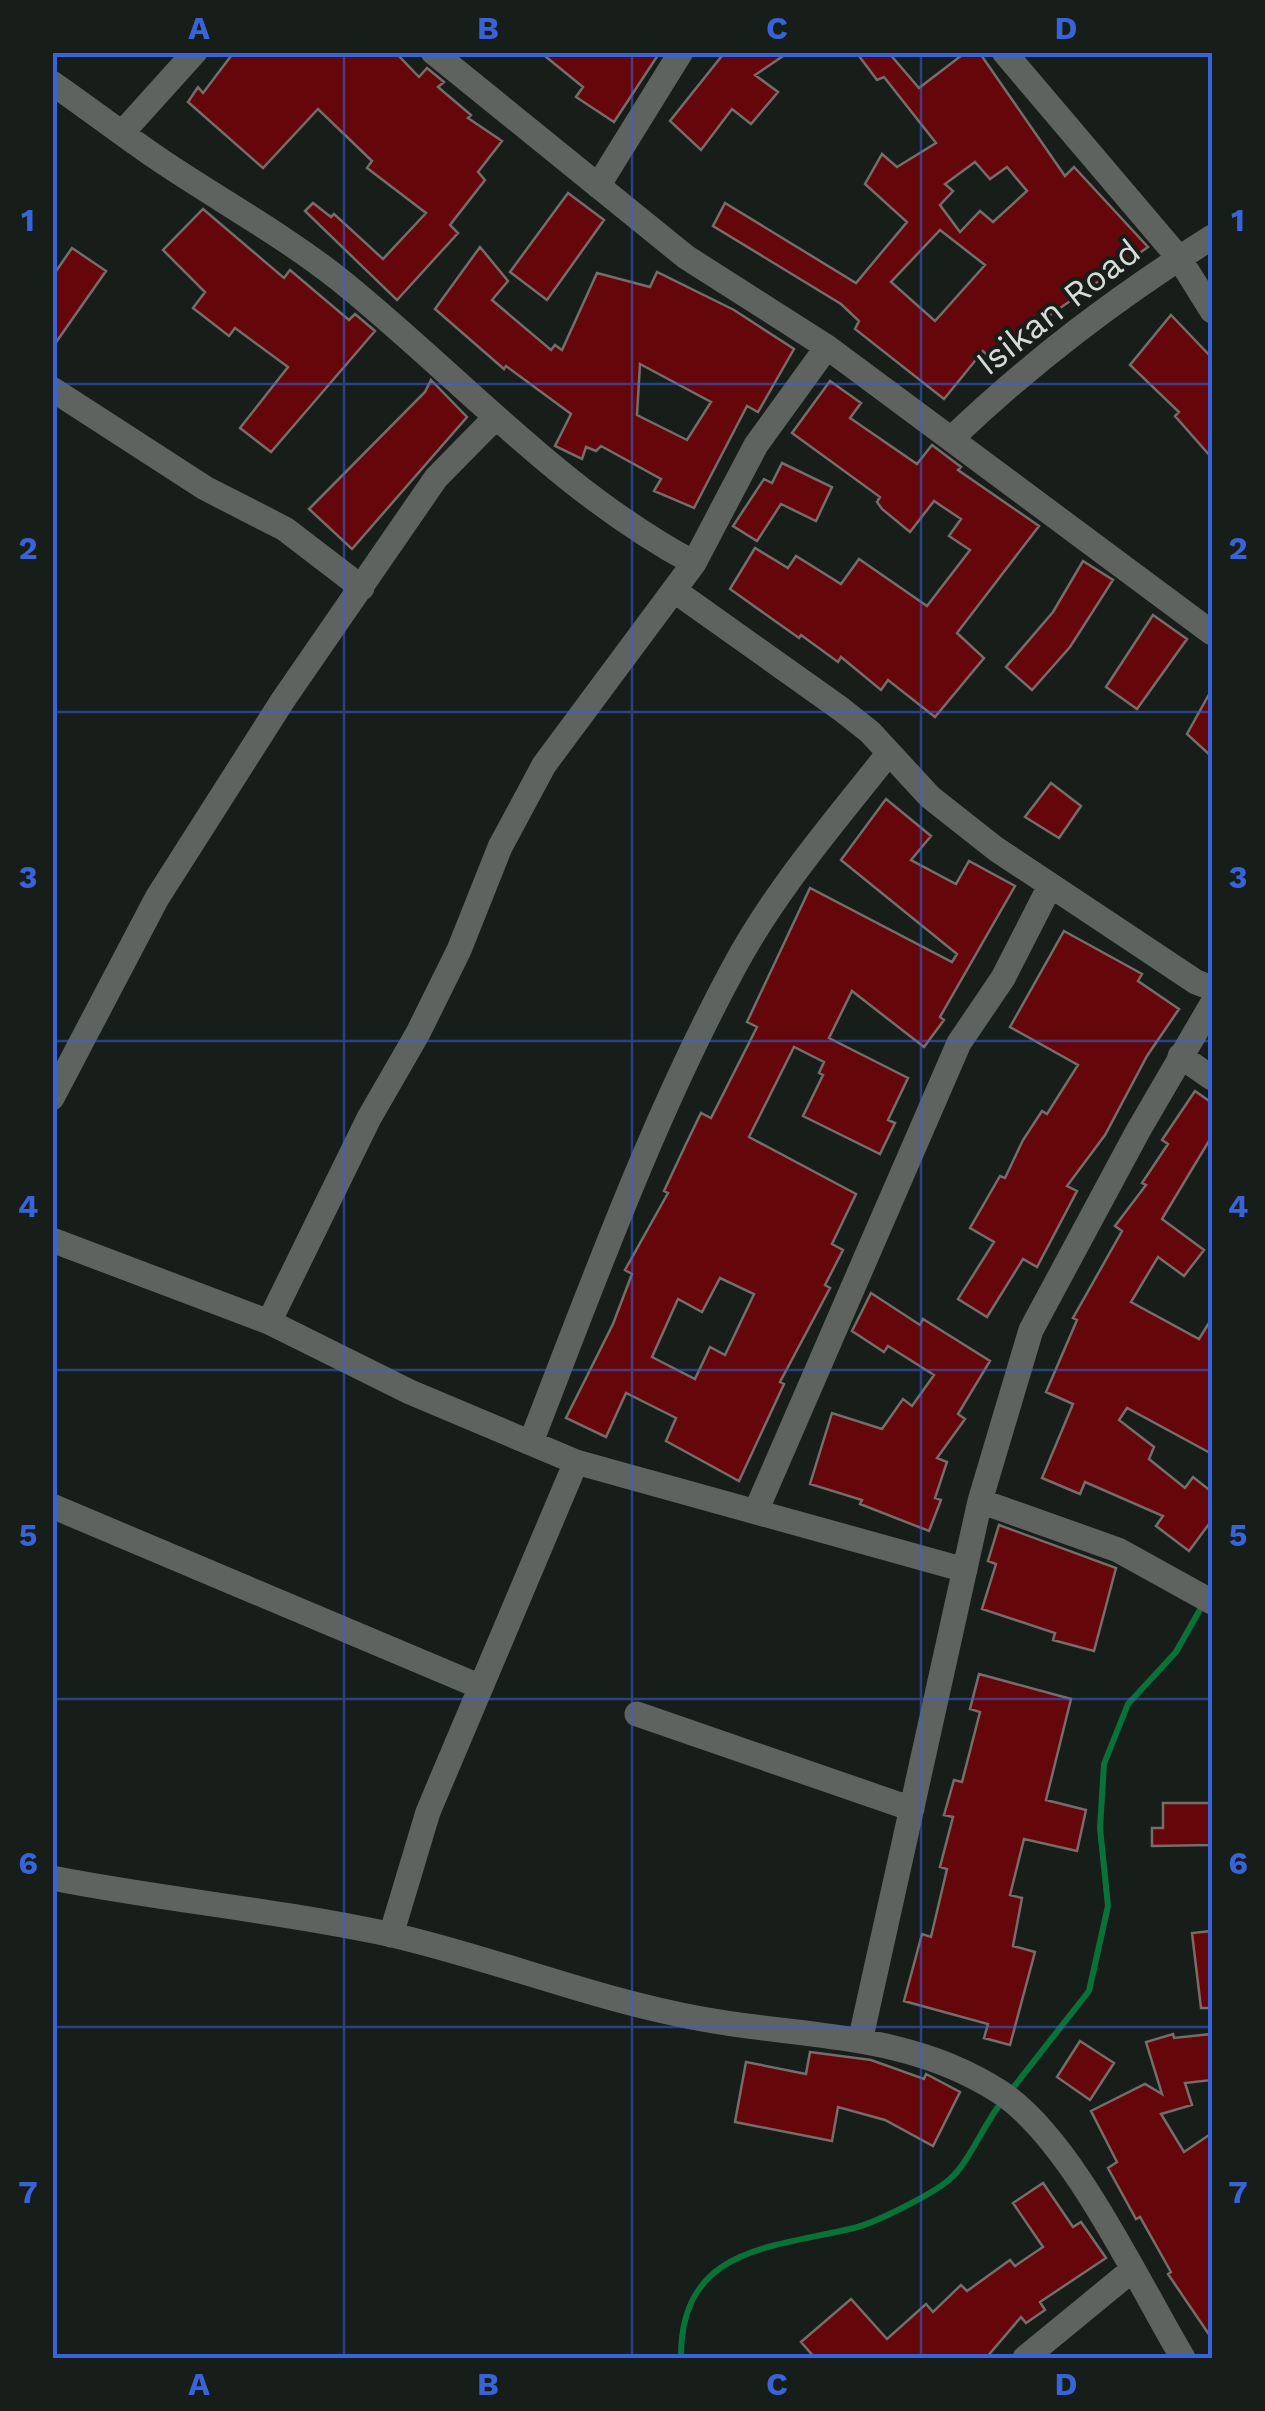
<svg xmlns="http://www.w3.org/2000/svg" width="1265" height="2411" viewBox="0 0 1265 2411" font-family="'Work Sans',sans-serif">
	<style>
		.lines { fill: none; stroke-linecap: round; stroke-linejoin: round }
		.stream { stroke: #097239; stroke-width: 6 }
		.building { fill: #65060b; stroke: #766c6a; stroke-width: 2.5; fill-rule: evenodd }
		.minor { stroke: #5f6360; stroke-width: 25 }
		.grid { fill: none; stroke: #3963d8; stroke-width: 2.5; stroke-opacity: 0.55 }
		.labels { text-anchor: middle; stroke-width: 8; stroke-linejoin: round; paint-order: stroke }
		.street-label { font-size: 35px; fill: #d7dbd8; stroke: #171e19 }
		.neatline { fill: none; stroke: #3963d8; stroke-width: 4 }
		.grid-label { font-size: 32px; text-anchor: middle; font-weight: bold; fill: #3963d8 }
	</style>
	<rect width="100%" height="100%" fill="#171e19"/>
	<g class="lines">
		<path class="stream" d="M1009,2093L1089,1991L1108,1906L1100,1828L1104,1764L1128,1704L1176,1652L1202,1606
			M681,2358C680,2247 771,2248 854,2228C875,2223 933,2194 950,2179C968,2164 984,2124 1001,2103"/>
	</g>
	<path class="building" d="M234,52H395L419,77L427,68L444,82L438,87L471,115L468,118L502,141L478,172L485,180L450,225L458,233L397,300L305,211L313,203L331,217L334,214L383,259L426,213L367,168L372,161L318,109L263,168L188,102L198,87L203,93Z
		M540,52H660L614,122L576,97L583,87Z
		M725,52H789L755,75L778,92L751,124L732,109L701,150L670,121Z
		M856,52H888L919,88L966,52H979L1065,176L1074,167L1148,247L1040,322L1034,317L992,360L983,351L944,399L855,329L859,321L841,304L713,226L725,203L856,283L907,222L865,184L882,154L897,167L936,143L884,77L877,80ZM975,162L990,179L1007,167L1027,191L993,222L980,211L960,232L940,205L953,191L945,184ZM940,230L985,265L935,321L891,282Z
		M568,193L604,220L547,300L510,272Z
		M203,209L284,278L290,270L349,320L355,314L375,331L271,452L240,428L288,367L235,328L229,336L193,308L205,292L163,250Z
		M480,247L508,281L492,300L551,350L555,345L562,350L597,273L650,287L657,272L734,310L794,349L758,412L747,406L694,508L654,491L661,479L601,446L596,451L586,447L582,459L555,446L571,414L506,366L504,369L435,309ZM640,364L711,402L687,440L637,415Z
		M72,248L106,271L52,348V277Z
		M1171,315L1212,358V458L1175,416L1179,412L1130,365Z
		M431,380L467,417L352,549L309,509L425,392Z
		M830,381L861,403L850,418L917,464L932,445L961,467L958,470L1039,526L957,633L984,658L935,717L888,680L881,690L841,657L838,662L801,635L799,638L730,589L755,548L788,568L796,556L841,584L859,559L927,606L970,550L949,536L961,519L934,501L910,532L882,509L877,502L880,497L792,433Z
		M782,463L832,487L816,521L781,504L757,541L733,526L764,479L772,483Z
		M1083,561L1113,580L1070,647L1032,690L1006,667L1053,612Z
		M1153,615L1187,639L1137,709L1106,687Z
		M1212,689V757L1187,734Z
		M1051,783L1081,806L1059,838L1025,817Z
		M886,799L931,836L911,860L956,884L969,861L1015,886L940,1017L944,1020L924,1047L852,991L829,1038L908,1078L888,1120L895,1123L880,1154L803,1116L823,1075L819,1073L824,1062L794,1047L749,1137L856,1194L832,1244L843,1250L825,1285L830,1288L780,1382L784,1384L739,1481L666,1441L676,1418L626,1393L606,1437L566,1418L613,1324L632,1274L625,1270L668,1193L664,1191L686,1144L701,1113L711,1118L757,1027L747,1022L810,888L952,962L957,954L841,860ZM720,1278L754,1294L725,1355L710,1347L695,1379L652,1357L678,1299L702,1312Z
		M1064,931L1142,974L1138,981L1179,1009L1147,1056L1105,1135L1067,1186L1077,1191L1037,1267L1023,1259L987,1317L958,1299L994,1242L970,1228L1000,1176L1005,1178L1023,1140L1042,1111L1047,1114L1078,1065L1010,1027Z
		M1195,1091L1212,1103V1136L1162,1219L1204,1250L1184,1276L1158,1257L1131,1302L1199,1339L1212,1318V1454L1127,1408L1119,1420L1154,1447L1149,1459L1185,1488L1193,1477L1212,1492V1520L1189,1551L1156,1526L1163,1516L1085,1482L1080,1494L1042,1478L1073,1404L1046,1392L1077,1320L1073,1318L1122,1231L1115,1226L1146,1185L1142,1183L1168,1144L1162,1140Z
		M871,1293L920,1325L923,1319L990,1361L958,1414L965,1419L937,1458L947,1462L935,1498L941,1500L929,1531L860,1504L862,1500L810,1484L832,1413L882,1429L903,1399L912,1406L934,1375L888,1346L884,1352L852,1331Z
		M999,1525L1116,1568L1094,1651L1053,1640L1055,1633L982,1609L996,1564L988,1561Z
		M979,1674L1071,1699L1046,1800L1086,1810L1077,1851L1024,1839L1010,1895L1022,1898L1013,1946L1035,1952L1010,2045L984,2038L988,2024L904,2001L922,1934L931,1937L947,1869L940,1867L953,1817L944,1815L954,1780L962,1782L980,1712L970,1709Z
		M1163,1803H1212V1845L1152,1846V1828H1163Z
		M1212,1931V2008H1201L1192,1933Z
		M1173,2034L1174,2038L1212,2034V2080L1185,2083L1192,2105L1161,2114L1184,2152L1212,2133V2339L1168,2274L1171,2272L1140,2217L1136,2219L1108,2168L1117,2162L1091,2111L1145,2084L1162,2094L1146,2042Z
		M1080,2041L1114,2063L1090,2100L1057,2077Z
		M810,2052L871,2060L924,2079L926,2074L960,2092L933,2146L885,2120L838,2107L832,2141L735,2122L746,2062L806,2074Z
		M1043,2183L1073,2227L1081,2222L1106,2258L1040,2302L1045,2310L1026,2323L1021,2317L986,2358H815L801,2342L851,2299L887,2339L926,2304L933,2312L961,2285L967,2291L1010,2260L1015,2266L1043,2247L1013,2203Z"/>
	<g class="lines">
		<path class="minor" d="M433,52L686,257L827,347L1212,633
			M1004,52L1179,258L1212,311
			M52,83C88,108 122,134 157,158C219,200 282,234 340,280C458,375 559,491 694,563
			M122,133L195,52
			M598,186L681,52
			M52,389L205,488L285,529L362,588
			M951,439C1035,359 1115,299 1212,237
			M675,591L841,709L870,732L930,797L996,849L1196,982L1212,988
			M1180,1056L1212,1078
			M52,1098L157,898L283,700L436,478L494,419
			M52,1240L269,1322L410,1392L576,1462L965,1570
			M269,1322L369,1118L418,1033L459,950L500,847L544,765L694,563L756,445L827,347
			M531,1442C593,1283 652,1119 733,969C775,890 833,824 888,754
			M980,1501L1118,1550L1212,1602
			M52,1506L481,1687
			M756,1511L959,1043L1003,978L1050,886
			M637,1714L912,1809
			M52,1878C164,1900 277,1910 388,1934C494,1958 595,2000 702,2019C805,2038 908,2032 1000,2092C1072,2139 1138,2283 1183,2358
			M391,1935L428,1812L576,1462
			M861,2037L980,1501L1031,1330L1138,1131L1212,1004
			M1025,2358L1131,2271"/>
	</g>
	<path class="grid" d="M344,52V2358M632,52V2358M921,52V2358M52,384H1212M52,712H1212M52,1041H1212M52,1370H1212M52,1699H1212M52,2027H1212"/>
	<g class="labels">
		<g class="street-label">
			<text transform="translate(1058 307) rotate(-38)" y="12">Isikan Road</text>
		</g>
	</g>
	<rect width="1265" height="2411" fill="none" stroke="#171e19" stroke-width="110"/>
	<rect x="55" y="55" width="1155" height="2301" class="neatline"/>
	<g class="grid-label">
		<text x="199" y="39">A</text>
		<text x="488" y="39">B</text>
		<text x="777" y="39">C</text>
		<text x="1066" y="39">D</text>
		<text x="28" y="231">1</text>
		<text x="1238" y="231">1</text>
		<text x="28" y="559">2</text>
		<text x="1238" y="559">2</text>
		<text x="28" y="888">3</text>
		<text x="1238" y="888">3</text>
		<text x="28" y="1217">4</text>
		<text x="1238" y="1217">4</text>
		<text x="28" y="1546">5</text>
		<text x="1238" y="1546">5</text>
		<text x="28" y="1874">6</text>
		<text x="1238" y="1874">6</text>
		<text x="28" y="2203">7</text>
		<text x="1238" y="2203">7</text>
		<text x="199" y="2395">A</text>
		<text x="488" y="2395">B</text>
		<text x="777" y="2395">C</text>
		<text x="1066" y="2395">D</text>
	</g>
</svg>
